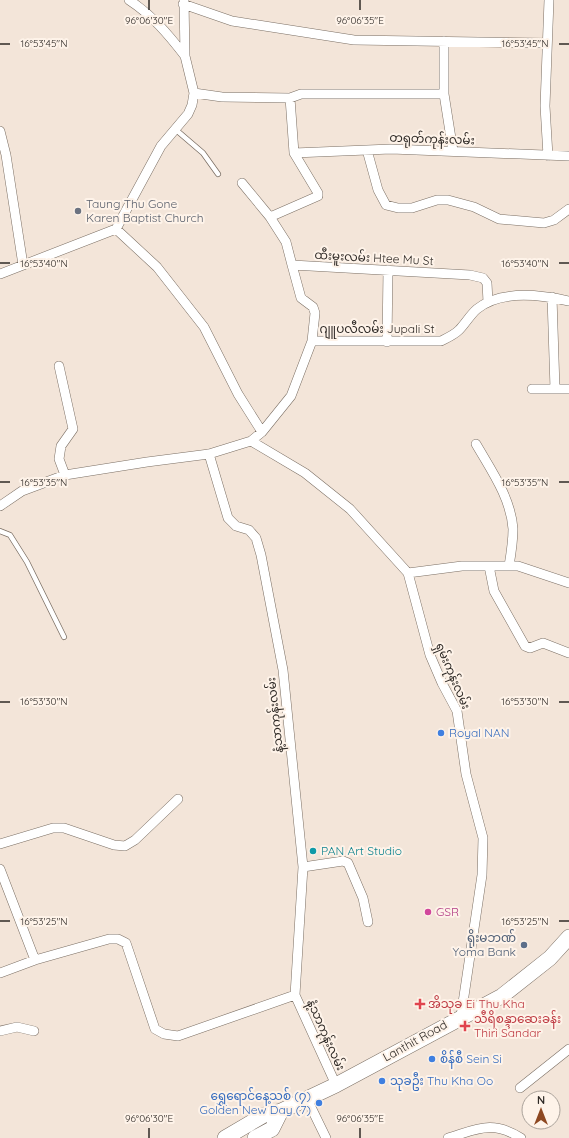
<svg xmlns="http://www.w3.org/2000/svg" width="569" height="1138" viewBox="0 0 569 1138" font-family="Quicksand,'Noto Sans Myanmar',sans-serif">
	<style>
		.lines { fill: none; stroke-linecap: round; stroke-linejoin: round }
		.lane-casing { stroke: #7b6f64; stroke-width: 6 }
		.street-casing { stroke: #7b6f64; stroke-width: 10 }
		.primary-casing { stroke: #7b6f64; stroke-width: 16 }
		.lane { stroke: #fff; stroke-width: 4.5 }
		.street { stroke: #fff; stroke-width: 9 }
		.primary { stroke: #fff; stroke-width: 15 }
		.ticks { fill: none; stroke: #2f2a26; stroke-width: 1.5 }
		.worship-dot { fill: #6b7280; stroke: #fef3e9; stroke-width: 1.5 }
		.shop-dot { fill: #3f7fe0; stroke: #fef3e9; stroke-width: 1.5 }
		.culture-dot { fill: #0f9aa8; stroke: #fef3e9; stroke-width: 1.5 }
		.hotel-dot { fill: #d1479c; stroke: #fef3e9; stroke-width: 1.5 }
		.service-dot { fill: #5c6f8a; stroke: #fef3e9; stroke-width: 1.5 }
		.health-dot { fill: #e0444e; stroke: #fef3e9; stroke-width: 1.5 }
		.labels { text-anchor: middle; stroke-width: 4; stroke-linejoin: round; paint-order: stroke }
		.street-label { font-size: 12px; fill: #2f2a26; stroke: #fef3e9 }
		.worship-label { font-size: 12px; fill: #5b616d; stroke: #fef3e9; text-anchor: start }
		.shop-label { font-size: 12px; fill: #366cbe; stroke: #fef3e9; text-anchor: start }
		.culture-label { font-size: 12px; fill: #0d838f; stroke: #fef3e9; text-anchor: start }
		.hotel-label { font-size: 12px; fill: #b23c85; stroke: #fef3e9; text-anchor: start }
		.service-label { font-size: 12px; fill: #4e5e75; stroke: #fef3e9; text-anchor: end }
		.health-label { font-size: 12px; fill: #be3a42; stroke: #fef3e9; text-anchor: start }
		.ticks-label { font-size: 10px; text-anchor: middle; fill: #2f2a26; stroke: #fef3e9; stroke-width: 4; stroke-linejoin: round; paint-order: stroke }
	</style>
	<rect width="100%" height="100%" fill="#f3e5d9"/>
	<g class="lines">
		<g class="lane-casing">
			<path id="lane" d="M175,129L203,153L218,174
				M0,531L10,535L27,562L64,637"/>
		</g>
		<g class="street-casing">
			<path id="street" d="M129,0C152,15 168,34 185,56
				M183,4L232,21L354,40L547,43
				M444,41V94
				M194,93L222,97L290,98L294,153L318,193V196L270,217
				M290,98L301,94H444L453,151
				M0,131L6,155L23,265
				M367,150L378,190L386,205L398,208H412L437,200H448L474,207L499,219L544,223L554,220L569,209
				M294,153L391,149L569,156
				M548,156L545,106L549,0
				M242,183L270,217L286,242L292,265L470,275L483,278L487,283L488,302
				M116,229L161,146L188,114L192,105L194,93L185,56L184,0
				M116,229L157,267L204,327L238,394L262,432
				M0,274L116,229
				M552,297L555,389H569
				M312,341H441C447,338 454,335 459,330C465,324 470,315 477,309C501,289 542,295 569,301
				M387,342L388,270
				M59,366L73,429L61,446L59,459L65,475
				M532,389H555
				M251,441L305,473L350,509L408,573L430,655L442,683L457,711L466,774L483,838L482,875L461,1016
				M476,444C491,470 511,498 513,529C513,541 511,554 509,566
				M209,454L228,518L236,526L249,530L256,538L261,555L283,670L303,867L295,995L336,1085
				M0,506L22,491L65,475L147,462L209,454L251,441L262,432L291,396L312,341L315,313L313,307L301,298L292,265
				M489,566L494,591L525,646L530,648L543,643L569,653
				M408,573L462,566H518L569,583
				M0,844L53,828H64L114,845L125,846L135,840L178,799
				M303,867L343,861L348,863L363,898L368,922
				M0,869L35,960
				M0,973L35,960L109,939H118L126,943L155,1029L164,1034L178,1036L295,995
				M0,1031L17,1027L34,1031
				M520,1088L569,1049
				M307,1099L326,1138
				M448,1138C478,1129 492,1120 521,1138"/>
		</g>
		<g class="primary-casing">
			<path id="primary" d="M225,1138L264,1115L281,1111L336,1085L502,996L550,958L569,937
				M255,1138L272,1129L281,1111"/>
		</g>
		<use href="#lane" class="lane"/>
		<use href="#street" class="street"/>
		<use href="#primary" class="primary"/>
	</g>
	<path class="ticks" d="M149,0V10M360,0V10M0,44H10M559,44H569M0,263H10M559,263H569M0,482H10M559,482H569M0,702H10M559,702H569M0,921H10M559,921H569M149,1128V1138M360,1128V1138"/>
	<circle class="worship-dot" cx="78" cy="211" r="4"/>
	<g class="shop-dot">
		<circle cx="441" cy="733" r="4"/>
		<circle cx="432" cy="1059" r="4"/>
		<circle cx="382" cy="1081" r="4"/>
		<circle cx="319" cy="1103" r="4"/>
	</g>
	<circle class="culture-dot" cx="313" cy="851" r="4"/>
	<circle class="hotel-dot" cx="428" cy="912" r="4"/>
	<circle class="service-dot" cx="524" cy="945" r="4"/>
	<g class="health-dot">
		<path d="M418 998h4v4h4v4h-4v4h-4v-4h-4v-4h4z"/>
		<path d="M463 1020h4v4h4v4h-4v4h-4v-4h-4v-4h4z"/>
	</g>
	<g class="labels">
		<g class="street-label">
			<text transform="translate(432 139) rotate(2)" y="4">တရုတ်ကုန်းလမ်း</text>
			<text transform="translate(374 258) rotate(3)" y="4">ထီးမူးလမ်း Htee Mu St</text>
			<text x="377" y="333">ဂျူပလီလမ်း Jupali St</text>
			<text transform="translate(453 676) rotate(67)" y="4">ရှမ်းကုန်းလမ်း</text>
			<text transform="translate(275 715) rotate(-96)" y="4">နံ့သာကုန်းလမ်း</text>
			<text transform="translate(326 1035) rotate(66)" y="4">နံ့သာကုန်းလမ်း</text>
			<text transform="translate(415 1041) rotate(-29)" y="4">Lanthit Road</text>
		</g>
		<g class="worship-label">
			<text x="86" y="208">Taung Thu Gone<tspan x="86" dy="14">Karen Baptist Church</tspan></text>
		</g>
		<g class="shop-label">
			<text x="449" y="737">Royal NAN</text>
			<text x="440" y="1063">စိန်စီ Sein Si</text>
			<text x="390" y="1085">သုခဦး Thu Kha Oo</text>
			<text x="311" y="1100" text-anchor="end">ရွှေရောင်နေ့သစ် (၇)<tspan x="311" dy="14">Golden New Day (7)</tspan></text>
		</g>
		<g class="culture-label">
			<text x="321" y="855">PAN Art Studio</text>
		</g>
		<g class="hotel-label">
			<text x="436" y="916">GSR</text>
		</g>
		<g class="service-label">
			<text x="516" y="942">ရိုးမဘဏ်<tspan x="516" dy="14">Yoma Bank</tspan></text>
		</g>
		<g class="health-label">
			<text x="428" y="1008">အိသုခ Ei Thu Kha</text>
			<text x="474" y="1023">သီရိစန္ဒာဆေးခန်း<tspan x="474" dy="14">Thiri Sandar</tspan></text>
		</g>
	</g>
	<g class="ticks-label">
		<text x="149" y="24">96°06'30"E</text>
		<text x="360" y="24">96°06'35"E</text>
		<text x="44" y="47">16°53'45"N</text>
		<text x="525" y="47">16°53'45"N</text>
		<text x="44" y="267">16°53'40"N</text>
		<text x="525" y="267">16°53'40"N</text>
		<text x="44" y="486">16°53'35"N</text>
		<text x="525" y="486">16°53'35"N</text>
		<text x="44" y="705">16°53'30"N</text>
		<text x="525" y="705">16°53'30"N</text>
		<text x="44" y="925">16°53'25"N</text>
		<text x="525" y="925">16°53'25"N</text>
		<text x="149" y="1122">96°06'30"E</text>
		<text x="360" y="1122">96°06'35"E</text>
	</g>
	<g transform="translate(541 1110)"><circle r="19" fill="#fef3e9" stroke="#aba39b"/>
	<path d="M0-3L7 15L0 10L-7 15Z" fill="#8e4821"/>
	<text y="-6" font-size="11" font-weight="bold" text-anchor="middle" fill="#2f2a26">N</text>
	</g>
</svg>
